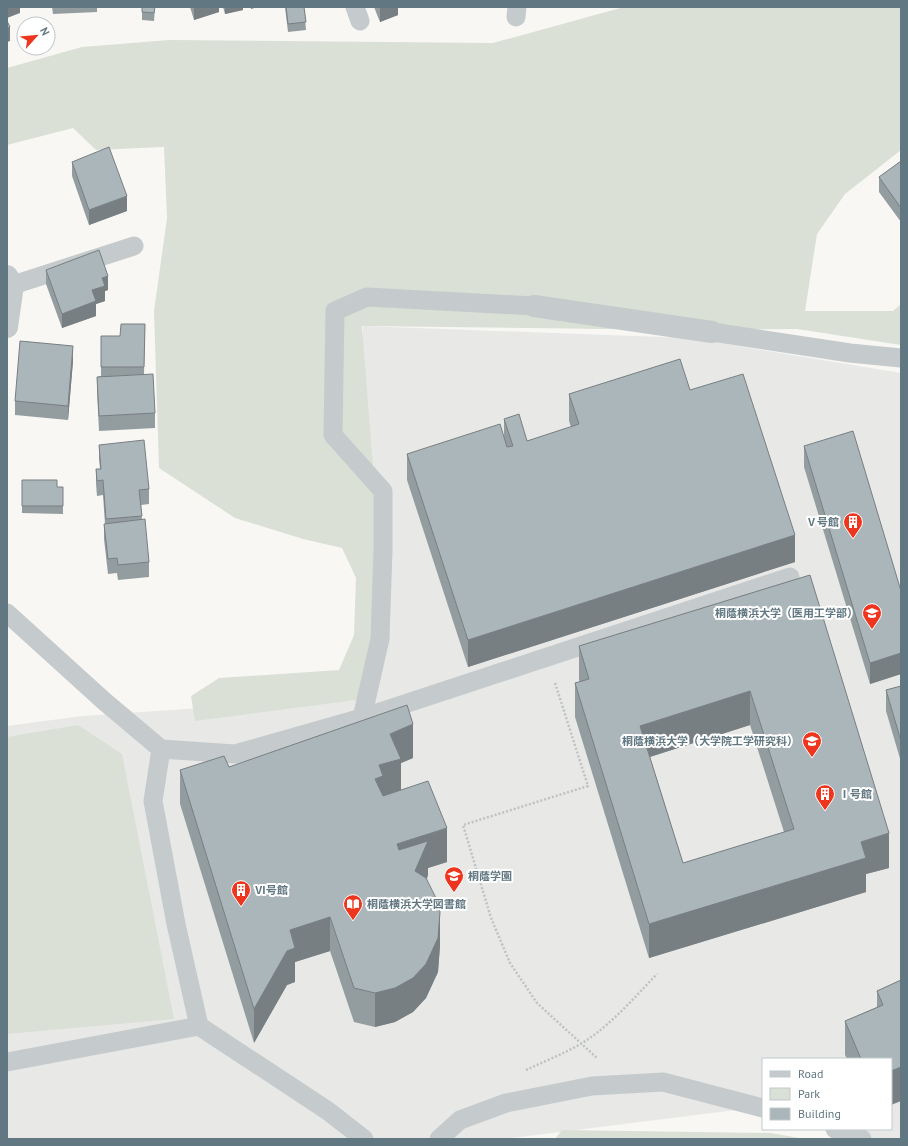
<svg xmlns="http://www.w3.org/2000/svg" width="908" height="1146" viewBox="0 0 908 1146" font-family="'PT Sans','Noto Sans JP',sans-serif">
	<style>
		.built { fill: #e8e9e7 }
		.green { fill: #dae0d5 }
		.lines { fill: none; stroke-linecap: round; stroke-linejoin: round }
		.path { stroke: #bec2c3; stroke-width: 2.5; stroke-dasharray: 2 2; stroke-linecap: butt }
		.lane { stroke: #c5cacc; stroke-width: 19 }
		.street { stroke: #c5cacc; stroke-width: 22 }
		.wall { fill: #939da0; fill-rule: evenodd }
		.shaded-wall { fill: #787f82 }
		.building { fill: #abb6ba; stroke: #787f82; fill-rule: evenodd }
		.labels { text-anchor: middle; stroke-width: 4; stroke-linejoin: round; paint-order: stroke }
		.poi-label { font-size: 11px; font-weight: bold; fill: #617781; stroke: #fff; text-anchor: start }
	</style>
	<rect width="100%" height="100%" fill="#f8f7f4"/>
	<path class="built" d="M363,326L690,338L901,373V1139H876L831,1129H891V1059H763V1114L744,1109L504,1139H7V726L82,716L363,697Z"/>
	<path class="green" d="M624,7H901V150L845,194L817,234L805,311H893L901,304V345L797,329L686,330L362,326L387,646L372,698L195,721L191,696L219,678L339,670L354,635L356,578L342,548L303,539L235,518L159,468L154,311L167,218L164,147L96,150L73,128L7,145V68L82,47L169,40L493,43Z
		M78,725L122,754L174,1019L7,1034V737Z
		M562,1130L771,1133L805,1139H555Z"/>
	<g class="lines">
		<path class="path" d="M555,683L588,786L463,825L491,918L510,963L537,1003L597,1058
			M526,1070C547,1060 571,1051 590,1038C615,1020 636,996 657,974"/>
		<path class="lane" d="M355,7L360,21
			M516,17L517,7
			M13,285L134,246
			M712,332L850,353L901,358
			M7,613L104,701L161,749
			M362,718L790,577
			M7,1062L199,1026
			M835,1129L862,1139
			M364,1139L328,1111L199,1026L176,924L153,801L161,749L235,754L362,718L380,639L383,550V491L333,435L335,311L367,297L534,306
			M439,1139L460,1120L506,1103L592,1086L663,1082L763,1108"/>
		<path class="street" d="M7,276L13,285L7,327
			M534,306L712,332"/>
	</g>
	<path class="wall" d="M52,7H97V12L53,14Z
		M142,7H155L154,21L142,20Z
		M190,7H219V12L194,20Z
		M223,7H243V10L225,14Z
		M285,7H304L306,30L288,32Z
		M374,7H398V15L380,22Z
		M901,161V222L879,192V177Z
		M72,162L127,211L89,225L72,176Z
		M46,270L108,290L105,291V301L96,304V316L62,328L46,284Z
		M145,324L144,374L155,413V428L99,431L97,391V377L101,376V336H120Z
		M73,361L68,420L15,415V401Z
		M690,390L795,562L468,667L407,480V454L504,437V419L527,441L571,427L569,421V394Z
		M99,445L149,489V504L141,505L142,520L149,562V577L118,580L117,573L108,574L104,539V524H105L103,495L97,496L96,484V469H100L99,459Z
		M804,446L901,591V674L870,684L804,467Z
		M22,480L57,487H63V514L22,513Z
		M810,575L889,868L866,874V892L649,958L575,717V683L580,682L579,680V646ZM750,725L784,832L683,863L650,757Z
		M901,686V762L886,711V690Z
		M413,758L401,763V790L447,862L428,868V875L427,879L440,946L438,972L426,998L413,1012L395,1022L375,1027L354,1022L330,951L295,962V982L287,985L254,1043L180,804V770L229,767Z
		M901,980L891,1059H847L845,1055V1021L877,1007V991Z"/>
	<path class="shaded-wall" d="M7,7H20V13L7,18Z
		M194,7H219V12L194,20Z
		M225,7H243V10L225,14Z
		M251,7H258L251,9Z
		M380,7H398V15L380,22Z
		M10,27V41L7,42V28Z
		M127,196V211L89,225V210Z
		M108,276V290L105,291V301L96,304V316L62,328V314L92,290L102,278Z
		M73,346V361L68,420V406Z
		M795,535V562L468,667V640Z
		M901,653V674L870,684V663Z
		M750,691V725L640,760V726Z
		M413,724V758L401,763V793L383,810L375,779L379,765L390,734Z
		M447,828V862L428,868V875L415,906L397,878V844Z
		M889,833V868L866,874V892L649,958V924L861,842Z
		M440,912V946L438,972L426,998L413,1012L395,1022L375,1027V993Z
		M330,917V951L295,962V982L287,985L254,1043V1009L290,930Z
		M901,1067V1101L891,1105V1071Z"/>
	<path class="building" d="M142,7H155L154,13L142,12Z
		M286,7H304L306,22L288,24Z
		M7,21L10,27L7,28Z
		M109,147L127,196L89,210L72,162Z
		M901,161V208L879,177Z
		M99,250L108,276L102,278L105,286L92,290L96,301L62,314L46,270Z
		M121,324H145L144,367H101V336H120Z
		M20,341L73,346L68,406L15,401Z
		M680,359L690,390L743,374L795,535L468,640L407,454L500,424L507,447L513,446L504,419L519,414L527,441L579,424L569,394Z
		M153,374L155,413L99,416L97,377Z
		M853,431L901,591V653L870,663L804,446Z
		M144,440L149,489L139,490L142,516L106,519L103,480L97,481L96,469H101L99,445Z
		M22,480H57V487H63V506H22Z
		M145,519L149,562L118,565L117,558L108,559L104,524Z
		M810,575L889,833L861,842L866,858L649,924L575,683L589,679L579,646ZM750,691L794,829L683,863L640,726Z
		M901,686V741L886,690Z
		M407,705L413,724L390,734L401,759L379,765L383,776L375,779L383,796L428,781L447,828L397,844L399,850L428,841L415,871L426,878L435,896L440,912L438,938L426,964L413,978L395,988L375,993L354,988L330,917L290,930L295,948L287,951L254,1009L180,770L224,756L229,767Z
		M901,980V1067L891,1071V1059H861L845,1021L883,1005L877,991Z"/>
	<defs>
		<g id="building-pin" transform="scale(1)"><path d="M0 17L-7.5 6A9.5 9.5 0 1 1 7.5 6Z" fill="#ee351e" stroke="#fff"/><path d="M-4-6H4V6H1V3H-1V6H-4ZM-2.5-4.3h1.7v1.8h-1.7ZM.8-4.3h1.7v1.8H.8ZM-2.5-1h1.7V.8h-1.7ZM.8-1h1.7V.8H.8Z" fill="#fff"/></g>
		<g id="university-pin" transform="scale(1)"><path d="M0 17L-7.5 6A9.5 9.5 0 1 1 7.5 6Z" fill="#ee351e" stroke="#fff"/><path d="M0-5L7-2L0 1L-7-2ZM-4 1L0 2.5L4 1V4Q0 6-4 4Z" fill="#fff"/></g>
		<g id="school-pin" transform="scale(1)"><path d="M0 17L-7.5 6A9.5 9.5 0 1 1 7.5 6Z" fill="#ee351e" stroke="#fff"/><path d="M0-5L7-2L0 1L-7-2ZM-4 1L0 2.5L4 1V4Q0 6-4 4Z" fill="#fff"/></g>
		<g id="library-pin" transform="scale(1)"><path d="M0 17L-7.5 6A9.5 9.5 0 1 1 7.5 6Z" fill="#ee351e" stroke="#fff"/><path d="M-6-4Q-3-5.5-.7-3.5V5Q-3 3-6 4ZM6-4Q3-5.5 .7-3.5V5Q3 3 6 4Z" fill="#fff"/></g>
	</defs>
	<g fill-rule="evenodd">
		<use href="#building-pin" x="853" y="522"/>
		<use href="#university-pin" x="872" y="613"/>
		<use href="#university-pin" x="812" y="741"/>
		<use href="#building-pin" x="825" y="794"/>
		<use href="#school-pin" x="454" y="876"/>
		<use href="#building-pin" x="241" y="890"/>
		<use href="#library-pin" x="353" y="904"/>
	</g>
	<g class="labels">
		<g class="poi-label">
			<text x="839" y="526" text-anchor="end">Ⅴ号館</text>
			<text x="858" y="617" text-anchor="end">桐蔭横浜大学（医用工学部）</text>
			<text x="798" y="745" text-anchor="end">桐蔭横浜大学（大学院工学研究科）</text>
			<text x="839" y="798">Ⅰ号館</text>
			<text x="468" y="880">桐蔭学園</text>
			<text x="255" y="894">Ⅵ号館</text>
			<text x="367" y="908">桐蔭横浜大学図書館</text>
		</g>
	</g>
	<rect width="908" height="1146" fill="none" stroke="#617781" stroke-width="16"/>
	<rect x="762" y="1058" width="130" height="72" fill="#ffffff" stroke="#c0c9cd"/>
	<rect x="770" y="1071" width="20" height="6" fill="#c5cacc" stroke="#c0c9cd"/>
	<text x="798" y="1078" font-size="12" fill="#617781">Road</text>
	<rect x="770" y="1088" width="20" height="12" fill="#dae0d5" stroke="#c0c9cd"/>
	<text x="798" y="1098" font-size="12" fill="#617781">Park</text>
	<rect x="770" y="1108" width="20" height="12" fill="#abb6ba" stroke="#c0c9cd"/>
	<text x="798" y="1118" font-size="12" fill="#617781">Building</text>
	<g transform="translate(36 36) rotate(63)"><circle r="19" fill="#ffffff" stroke="#c0c9cd"/>
	<path d="M0-3L7 15L0 10L-7 15Z" fill="#ee351e"/>
	<text y="-6" font-size="11" font-weight="bold" text-anchor="middle" fill="#617781">N</text>
	</g>
</svg>
